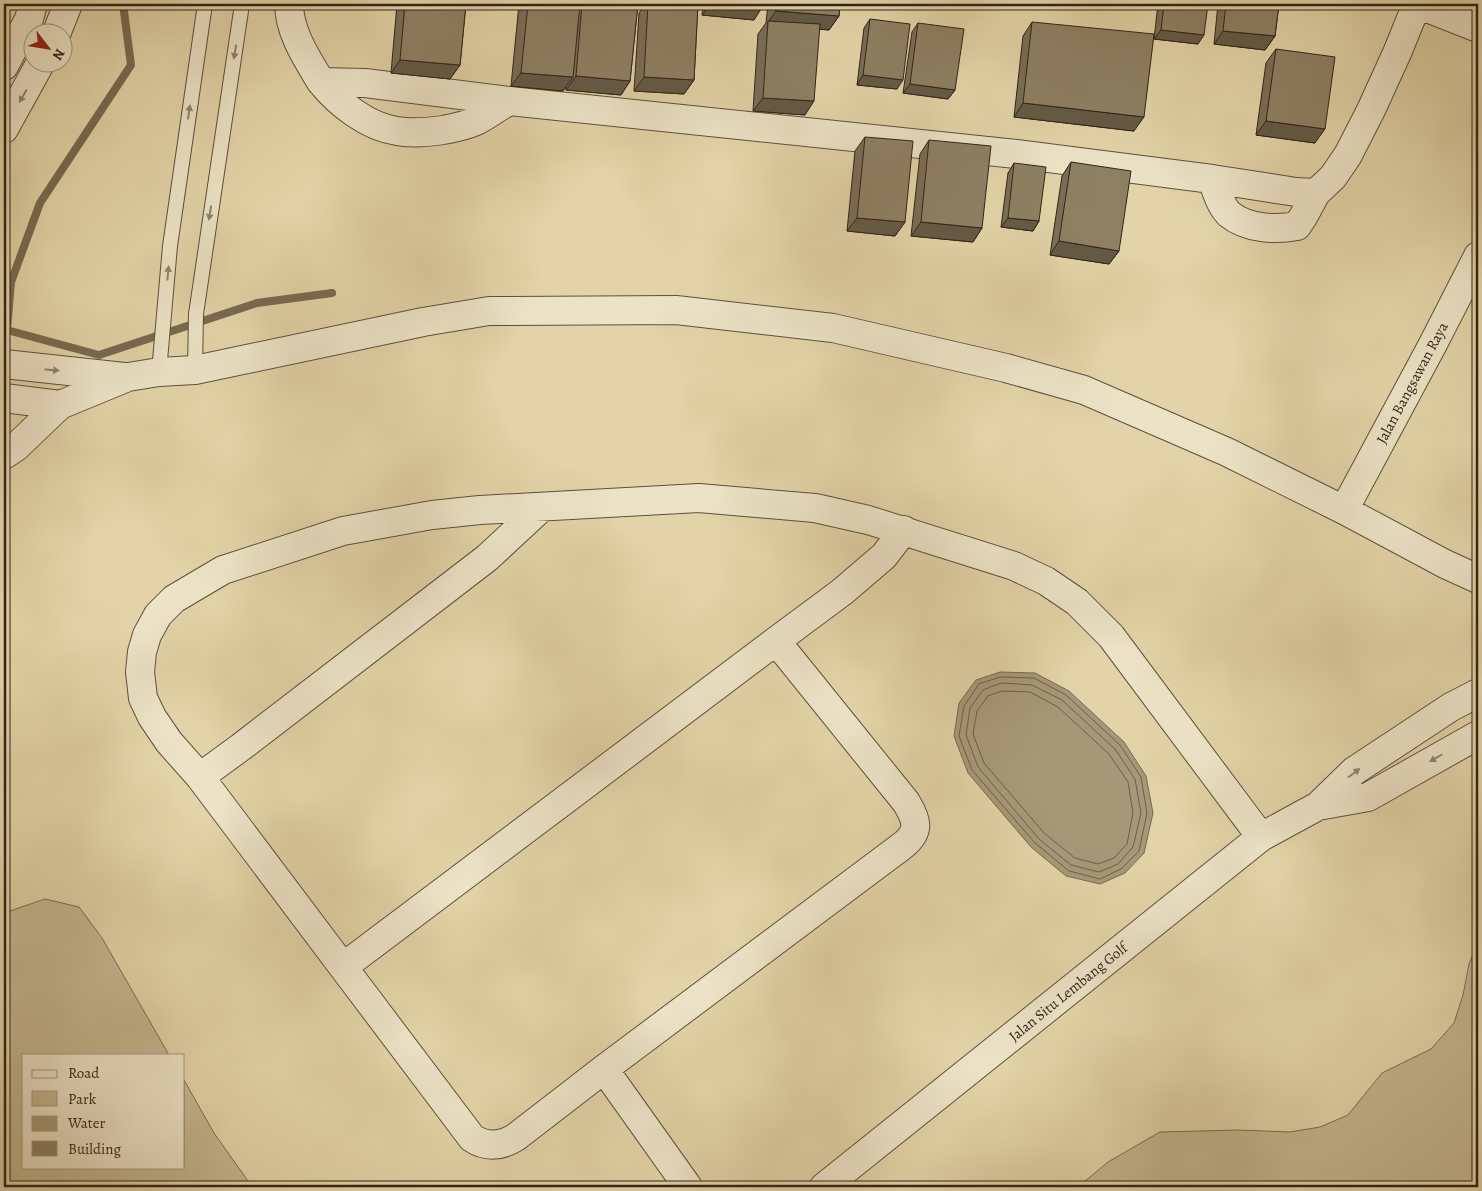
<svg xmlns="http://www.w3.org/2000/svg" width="1482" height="1191" viewBox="0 0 1482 1191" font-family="Alegreya,serif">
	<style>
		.green { fill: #c4b690; stroke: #7a6d54 }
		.water { fill: #a69877; stroke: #776a51 }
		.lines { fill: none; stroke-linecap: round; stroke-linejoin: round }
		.shore { stroke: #6c5e48; stroke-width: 1 }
		.stream { stroke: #776a51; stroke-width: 8 }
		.service-casing { stroke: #5d503d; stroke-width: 16 }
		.minor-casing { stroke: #5d503d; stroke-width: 30 }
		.service { stroke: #ece3c6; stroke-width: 14 }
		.minor { stroke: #ece3c6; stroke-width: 28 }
		.wall { fill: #796e55; stroke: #312419 }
		.shaded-wall { fill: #635a45; stroke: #312419 }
		.building { fill: #8d8063; stroke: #312419 }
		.oneway { fill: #8e8470 }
		.labels { text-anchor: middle; stroke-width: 4; stroke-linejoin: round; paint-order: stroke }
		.street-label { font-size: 15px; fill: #312419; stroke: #ece3c6 }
	</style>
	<rect width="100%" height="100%" fill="#e2d4a8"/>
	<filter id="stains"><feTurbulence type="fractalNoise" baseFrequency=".004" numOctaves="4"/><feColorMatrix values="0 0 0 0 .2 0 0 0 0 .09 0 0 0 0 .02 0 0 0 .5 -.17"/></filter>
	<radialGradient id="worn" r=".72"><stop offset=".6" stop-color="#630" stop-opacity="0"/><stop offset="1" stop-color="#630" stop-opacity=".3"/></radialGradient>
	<path class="green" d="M45,899L79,907L102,938L169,1055H24V1167H184V1080L214,1133L248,1181L266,1187H4V913Z
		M1478,942V1187H1078L1108,1162L1160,1132L1237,1130L1290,1132L1320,1127L1348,1115L1382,1073L1431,1049L1454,1023L1463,995L1469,964Z"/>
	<path class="water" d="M1000,672L1035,673L1069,691L1124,742L1146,776L1153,813L1144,853L1125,873L1100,884L1066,876L1031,847L968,773L954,736L959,703L976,680Z"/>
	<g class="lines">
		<path class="shore" d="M1001,677L1034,678L1066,695L1120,745L1141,777L1147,813L1139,851L1121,869L1100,879L1069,871L1035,843L972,770L959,736L964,706L979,684Z
			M1002,683L1032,685L1062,700L1115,749L1135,779L1141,813L1133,847L1118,864L1099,872L1071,865L1039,839L978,767L966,735L970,708L983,690Z
			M1003,691L1030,692L1058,707L1109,754L1128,782L1133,813L1127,844L1114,858L1098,864L1075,858L1044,833L984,763L973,734L977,711L988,696Z"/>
		<path class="stream" d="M123,4L131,65L40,203L11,282L7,330L99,355L257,303L332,293"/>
		<g class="service-casing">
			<path id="service" d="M195,370L196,314L242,4
				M159,372L170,246L205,4"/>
		</g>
		<g class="minor-casing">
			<path id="minor" d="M289,4C289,32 307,59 321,82L365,83L509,101L1016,154L1212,179L1296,192L1316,193L1303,217L1297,226C1276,230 1247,229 1229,214C1220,205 1216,190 1212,179
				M1417,4L1478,28
				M57,32L68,4
				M4,66L29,19L33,4
				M321,82C339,104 368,127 397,131C412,134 428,132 443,130C454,128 465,126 476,121C487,116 498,107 509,101
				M4,129L41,62
				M1316,193L1333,177L1348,155L1371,110L1397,53L1417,4
				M4,364L124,377
				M4,398L60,405
				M4,455L16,447L60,405L128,377L159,372L195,370L423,322L489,311L676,310L833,328L1006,368L1084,390L1227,452L1344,510L1445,564L1478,579
				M542,507L487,558L241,747L200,777L169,742L152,717L143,698L140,672L142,652L147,635L158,615L174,599L223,570L343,531L432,515L480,510L699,498L815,508L868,520L1014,566L1046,581L1077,602L1111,636L1261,837
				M1344,510L1433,344L1478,256
				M776,641L906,802C917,820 921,831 902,846L604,1069L516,1137C502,1146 487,1148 472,1138L343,967L776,641L842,592L884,556L904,530
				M200,777L343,967
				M1318,806L1368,797L1478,735
				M604,1069L688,1187
				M824,1187L1261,837L1318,806L1354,771L1451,707L1478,693"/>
		</g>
		<use href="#service" class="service"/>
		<use href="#minor" class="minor"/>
	</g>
	<path class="wall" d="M397,4H466L460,65L450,79L391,73Z
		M519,4H638L630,81L621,95L566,90V87L563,91L511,86Z
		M645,4H698L694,80L684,94L634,91L639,13Z
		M703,4H763L754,20L702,15Z
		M768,4H840L839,16L829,30L819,29L805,115L753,111L758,34L766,23Z
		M1158,4H1208L1198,44L1154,39Z
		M1218,4H1279L1275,36L1265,50L1214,44Z
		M870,19L897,89L857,85L864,28Z
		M1032,22L1134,131L1014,117L1023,36Z
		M918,23L955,90L948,99L903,93L912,32Z
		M1276,49L1315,143L1256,135L1266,63Z
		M865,137L905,222L895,236L847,231L855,151Z
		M929,140L982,228L973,242L911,236L920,154Z
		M1071,162L1119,251L1109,264L1050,255L1062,176Z
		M1014,163L1039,221L1033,231L1001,227L1008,173Z"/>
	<path class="shaded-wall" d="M710,4H738L763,6L754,20L702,15Z
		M1428,4H1478V10Z
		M776,11L839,16L829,30L768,25V22Z
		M1161,30L1204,35L1198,44L1154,39Z
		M1223,31L1275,36L1265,50L1214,44Z
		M400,60L460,65L450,79L391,73Z
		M521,73L573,77L563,91L511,86Z
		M863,75L903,80L897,89L857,85Z
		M576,76L630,81L621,95L566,90Z
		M644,77L694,80L684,94L634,91Z
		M910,84L955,90L948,99L903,93Z
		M763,98L814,101L805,115L753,111Z
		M1023,103L1144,117L1134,131L1014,117Z
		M1266,121L1325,129L1315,143L1256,135Z
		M857,218L905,222L895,236L847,231Z
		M1008,218L1039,221L1033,231L1001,227Z
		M921,222L982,228L973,242L911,236Z
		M1059,241L1119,251L1109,264L1050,255Z"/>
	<path class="building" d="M405,4H466L460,65L400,60Z
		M528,4H580L573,77L521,73Z
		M582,4H638L630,81L576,76Z
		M648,4H698L694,80L644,77Z
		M738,4H763V6Z
		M776,4H840L839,16L776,11Z
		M1164,4H1208L1204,35L1161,30Z
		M1226,4H1279L1275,36L1223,31Z
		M870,19L910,24L903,80L863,75Z
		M768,21L820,24L814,101L763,98Z
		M1032,22L1154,34L1144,117L1023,103Z
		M918,23L964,29L955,90L910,84Z
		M1276,49L1335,57L1325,129L1266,121Z
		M865,137L913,141L905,222L857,218Z
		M929,140L991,146L982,228L921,222Z
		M1071,162L1131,171L1119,251L1059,241Z
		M1014,163L1046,167L1039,221L1008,218Z"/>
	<defs><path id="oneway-solid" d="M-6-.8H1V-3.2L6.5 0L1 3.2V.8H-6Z" transform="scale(1.25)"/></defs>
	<g class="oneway">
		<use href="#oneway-solid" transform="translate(235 52) rotate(99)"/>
		<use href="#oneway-solid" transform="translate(23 96) rotate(120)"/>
		<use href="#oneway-solid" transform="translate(189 112) rotate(-82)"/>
		<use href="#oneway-solid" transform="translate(210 213) rotate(99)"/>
		<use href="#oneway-solid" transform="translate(168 273) rotate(-85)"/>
		<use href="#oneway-solid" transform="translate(52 370) rotate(6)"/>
		<use href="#oneway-solid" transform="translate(1436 758) rotate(150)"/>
		<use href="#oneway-solid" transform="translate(1354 773) rotate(-37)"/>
	</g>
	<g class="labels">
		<g class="street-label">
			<text transform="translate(1412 383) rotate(-62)" y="5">Jalan Bangsawan Raya</text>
			<text transform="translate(1068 992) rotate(-39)" y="5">Jalan Situ Lembang Golf</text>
		</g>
	</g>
	<rect width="1482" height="1191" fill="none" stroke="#e2d4a8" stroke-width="20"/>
	<rect x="5" y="5" width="1472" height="1181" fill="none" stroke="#312419" stroke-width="2.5"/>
	<rect x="10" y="10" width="1462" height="1171" fill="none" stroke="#312419"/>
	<rect x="22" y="1054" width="162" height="115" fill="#ece3c6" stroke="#a19781"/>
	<rect x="32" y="1070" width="25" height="8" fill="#ece3c6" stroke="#a19781"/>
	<text x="68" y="1078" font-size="15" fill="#312419">Road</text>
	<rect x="32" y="1091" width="25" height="15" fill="#c4b690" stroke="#a19781"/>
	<text x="68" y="1104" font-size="15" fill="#312419">Park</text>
	<rect x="32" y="1116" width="25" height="15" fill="#a69877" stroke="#a19781"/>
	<text x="68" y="1128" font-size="15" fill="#312419">Water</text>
	<rect x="32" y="1141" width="25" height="15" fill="#8d8063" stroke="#a19781"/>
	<text x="68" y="1154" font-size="15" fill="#312419">Building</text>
	<g transform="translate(48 48) rotate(121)"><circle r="24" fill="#ece3c6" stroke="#a19781"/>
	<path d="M0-4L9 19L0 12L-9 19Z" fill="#8f2418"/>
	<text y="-8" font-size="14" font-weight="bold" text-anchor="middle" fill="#312419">N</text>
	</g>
	<rect width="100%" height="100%" filter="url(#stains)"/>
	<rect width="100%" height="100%" fill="url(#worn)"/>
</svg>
